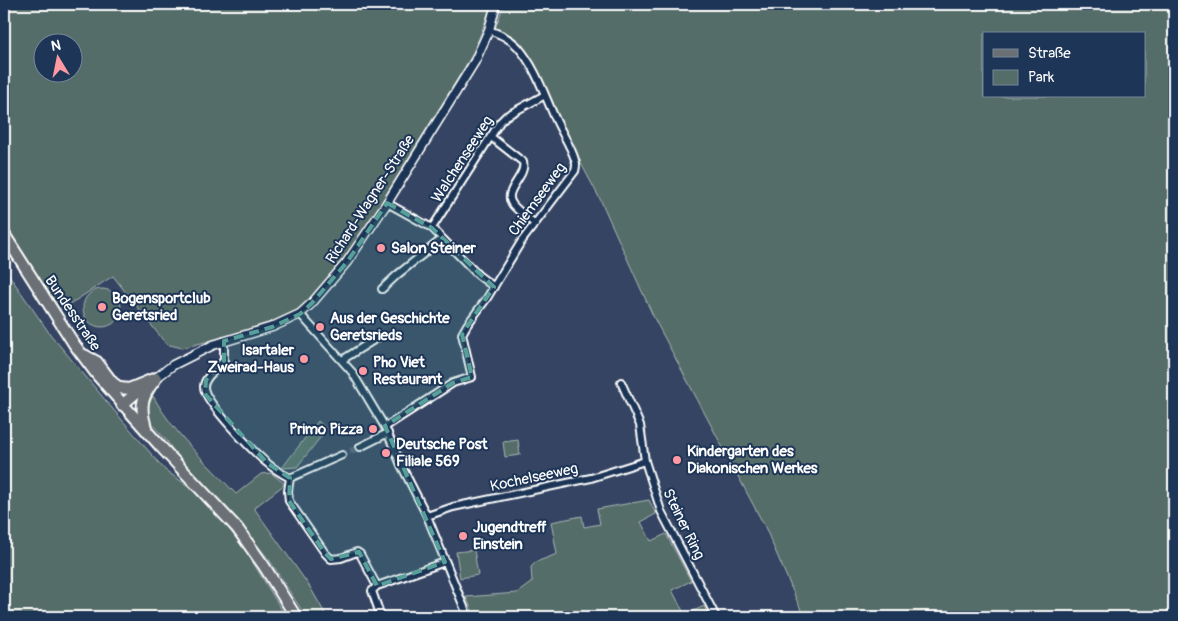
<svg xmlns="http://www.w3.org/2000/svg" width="1178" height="621" viewBox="0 0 1178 621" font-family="Pangolin,sans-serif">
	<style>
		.green { fill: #556d69; stroke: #aab6b4; fill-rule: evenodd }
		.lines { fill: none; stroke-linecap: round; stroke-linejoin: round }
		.minor-tunnel { stroke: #52607a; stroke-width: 6; stroke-dasharray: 6 3; stroke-linecap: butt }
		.minor-casing { stroke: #fff; stroke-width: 10 }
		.tertiary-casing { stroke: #fff; stroke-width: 11 }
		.primary-casing { stroke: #fff; stroke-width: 14 }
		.minor { stroke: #1d3557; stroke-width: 6 }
		.tertiary { stroke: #1d3557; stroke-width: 8 }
		.primary { stroke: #6a7074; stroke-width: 10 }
		.marked { fill: #579f9a; fill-opacity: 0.2; stroke: #579f9a; stroke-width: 4; stroke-dasharray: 10 6; stroke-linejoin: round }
		.poi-dot { fill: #ff9aa2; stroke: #1d3557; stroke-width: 2 }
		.labels { text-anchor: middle; stroke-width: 4; stroke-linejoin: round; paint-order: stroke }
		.street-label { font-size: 15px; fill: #fff; stroke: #1d3557 }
		.poi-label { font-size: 15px; font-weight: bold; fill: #fff; stroke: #1d3557; text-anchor: start }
	</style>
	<rect width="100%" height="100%" fill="#344462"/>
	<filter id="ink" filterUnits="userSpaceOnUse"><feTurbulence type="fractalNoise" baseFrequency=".02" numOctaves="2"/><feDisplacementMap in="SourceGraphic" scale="10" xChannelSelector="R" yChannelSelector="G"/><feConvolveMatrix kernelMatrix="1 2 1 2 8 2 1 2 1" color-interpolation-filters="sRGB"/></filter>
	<g filter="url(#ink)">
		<path class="green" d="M4,4H489L490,7L482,31L471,57L381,203L341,264L311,300L298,311L270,325L182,348L166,344L113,276L58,312L15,247L4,227ZM42,42H72V72H42Z
			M504,4H1174V617H804L765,527L654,318L601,201L518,45L495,29ZM984,34H1144V96H984Z
			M4,268L50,334L117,414L165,470L191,488L226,525L249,556L286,617H4Z
			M83 308a19 19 0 1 1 38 0a19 19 0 1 1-38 0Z
			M153,396C173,433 207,463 236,494L261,474L271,473L285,484L254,508L310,587L327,617H306L270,561L241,524L188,474L167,441L150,422L147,408Z
			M318,421L327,429L297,467L282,468Z
			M518,440L520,455L505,457L503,442Z
			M649,500L656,514L641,522L651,541L666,534L691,581L672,590L685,615L704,606L709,617H475L466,597L517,593L532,582L531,567L536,562L557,554L551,522L582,516L584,527L600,524L597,509Z
			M474,550L478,575L460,578L456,552Z"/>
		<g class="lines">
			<path class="minor-tunnel" d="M342,455L360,447"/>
			<g class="minor-casing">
				<path id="minor" d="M491,137L523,162C527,177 501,191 513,205C519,212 528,218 535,224
					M387,203L432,228L478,275L494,287
					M432,228L500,122L506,116L545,95
					M382,289L397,275L442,239
					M300,314L352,372L385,427L401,465L427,516L468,617
					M224,341V360C219,369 204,376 204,387C204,402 255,453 267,463C274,469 282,474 290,478
					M342,360L377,338
					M621,382L640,425L645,461L661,511L716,617
					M385,427L453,383L472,377L462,334L467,325L487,298L521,242L575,171C576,167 577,164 575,160C571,146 561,132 555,118C544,94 536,68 518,47C510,38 499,34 489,30
					M360,447L388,433
					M290,478L288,491L289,501L325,553L331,559L341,558L357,552L360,554L377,586
					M290,478L342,455
					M427,516L453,507L591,478L645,461
					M381,617L372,591L377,586L445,562"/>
			</g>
			<g class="tertiary-casing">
				<path id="tertiary" d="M156,378L173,365L213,345L272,327L300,314L312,303L347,262L387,203L475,61L489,30L496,4"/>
			</g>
			<g class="primary-casing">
				<path id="primary" d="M4,234L74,344L98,376L161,447L237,528L264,566L296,617
					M84,355L97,362L112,382L120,388L129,389L156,378
					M122,405L142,388
					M147,431C140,409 140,398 155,380"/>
			</g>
			<use href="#minor" class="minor"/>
			<use href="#tertiary" class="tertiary"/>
			<use href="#primary" class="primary"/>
		</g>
	</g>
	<path class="marked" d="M387,203L432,228L494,287L462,334L472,377L453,383L385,426L445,562L377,586L359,552L331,559L325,553L289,501L290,478L267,463L205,394L206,380L224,361V341L272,327L300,314L312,303L347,262Z"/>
	<g class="poi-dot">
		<circle cx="381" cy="248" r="5"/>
		<circle cx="102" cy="307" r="5"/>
		<circle cx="320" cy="327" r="5"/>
		<circle cx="304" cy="359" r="5"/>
		<circle cx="363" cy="371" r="5"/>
		<circle cx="373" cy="429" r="5"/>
		<circle cx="386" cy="453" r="5"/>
		<circle cx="677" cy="460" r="5"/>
		<circle cx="463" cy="536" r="5"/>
	</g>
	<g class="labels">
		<g class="street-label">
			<text transform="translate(462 159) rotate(-57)" y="5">Walchenseeweg</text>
			<text transform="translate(370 199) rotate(-57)" y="5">Richard-Wagner-Straße</text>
			<text transform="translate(537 199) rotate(-54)" y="5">Chiemseeweg</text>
			<text transform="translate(73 313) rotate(56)" y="5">Bundesstraße</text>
			<text transform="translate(534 477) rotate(-12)" y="5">Kochelseeweg</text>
			<text transform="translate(684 524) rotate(64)" y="5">Steiner Ring</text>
		</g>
		<g class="poi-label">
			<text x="391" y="253">Salon Steiner</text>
			<text x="112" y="303">Bogensportclub<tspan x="112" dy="17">Geretsried</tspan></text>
			<text x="330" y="323">Aus der Geschichte<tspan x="330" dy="17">Geretsrieds</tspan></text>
			<text x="294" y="355" text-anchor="end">Isartaler<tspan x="294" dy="17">Zweirad-Haus</tspan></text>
			<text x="373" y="367">Pho Viet<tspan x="373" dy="17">Restaurant</tspan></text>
			<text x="363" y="434" text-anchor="end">Primo Pizza</text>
			<text x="396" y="449">Deutsche Post<tspan x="396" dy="17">Filiale 569</tspan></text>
			<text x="687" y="456">Kindergarten des<tspan x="687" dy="17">Diakonischen Werkes</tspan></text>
			<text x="473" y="532">Jugendtreff<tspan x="473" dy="17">Einstein</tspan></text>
		</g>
	</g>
	<rect width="1178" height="621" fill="none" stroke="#1d3557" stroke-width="20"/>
	<rect x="10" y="10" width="1158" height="601" fill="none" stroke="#fff" stroke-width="2" filter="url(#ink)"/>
	<rect x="983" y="32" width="162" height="65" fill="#1d3557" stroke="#77869a"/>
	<rect x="993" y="49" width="25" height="8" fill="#6a7074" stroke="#77869a"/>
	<text x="1028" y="58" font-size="15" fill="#ffffff">Straße</text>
	<rect x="993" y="70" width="25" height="15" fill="#556d69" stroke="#77869a"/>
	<text x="1028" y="82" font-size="15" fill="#ffffff">Park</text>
	<g transform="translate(58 58) rotate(350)"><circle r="24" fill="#1d3557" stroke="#77869a"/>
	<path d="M0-4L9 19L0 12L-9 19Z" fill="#ff9aa2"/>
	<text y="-8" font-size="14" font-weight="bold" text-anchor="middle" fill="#ffffff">N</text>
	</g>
</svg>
